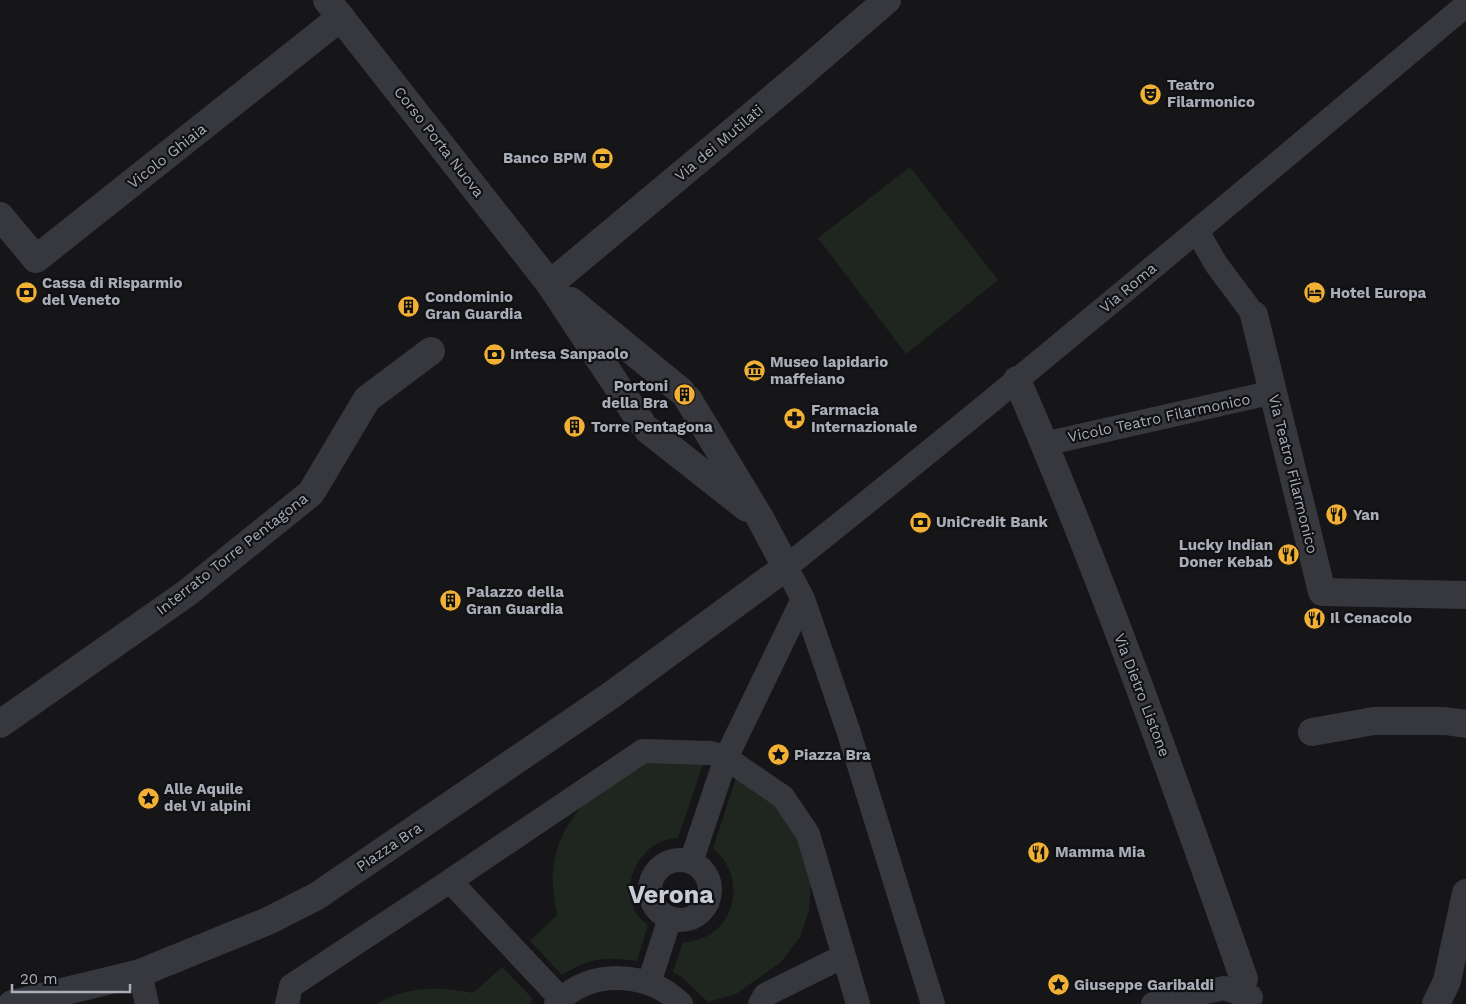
<svg xmlns="http://www.w3.org/2000/svg" width="1466" height="1004" viewBox="0 0 1466 1004" font-family="'Work Sans',sans-serif">
<rect width="100%" height="100%" fill="#161618"/>
<!-- green -->
<path fill="#1e261f" d="M 910,167 L 998,280 L 906,354 L 818,238 Z
M 704,761 L 678,838 C 636,838 611,900 648,925 L 637,961 C 604,957 592,957 562,975 L 530,941 L 557,915 C 554,896 550,878 555,858 C 564,815 609,769 654,762 C 670,759 688,761 704,761 Z
M 738,772 L 760,785 L 795,828 L 811,882 L 809,910 L 800,937 L 781,962 L 736,994 L 708,1002 L 683,978 L 673,972 L 683,942 C 733,941 751,880 713,848 Z
M 502,967 L 533,999 L 530,1004 L 377,1004 C 406,986 441,986 473,993 Z"/>
<g fill="none" stroke-linecap="round" stroke-linejoin="round">
<!-- pedestrian -->
<path stroke="#37383d" stroke-width="24" d="M 1197,231 L 1216,264 L 1254,315
M 1044,444 L 1274,392
M650 890a30 30 0 1 1 60 0a30 30 0 1 1-60 0Z
M 691,862 L 726,758 L 803,599
M 140,973 L 147,1004
M 649,983 L 670,918
M 561,999 L 450,881 L 643,751 L 711,753 L 726,758 L 783,797 L 808,834 L 858,1004
M 287,1004 L 291,986 L 450,881
M 556,1004 C 588,968 650,971 681,1004
M 760,1004 L 765,995 L 844,956
M 933,1004 L 849,733 L 803,599 L 786,567 C 1016,384 1241,194 1466,5
M 1153,1004 L 1224,988 L 1251,997"/>
<!-- minor -->
<path stroke="#37383d" stroke-width="28" d="M 0,216 L 36,259 L 341,17
M 550,284 L 798,77 L 887,0
M 1254,315 L 1322,592 L 1466,595
M 1017,380 C 1102,576 1173,777 1244,979
M 0,724 L 187,593 L 311,493 L 367,399 L 431,351
M 1312,732 L 1374,721 L 1445,721 L 1466,724
M 1436,1004 L 1447,981 L 1466,893"/>
<!-- tertiary -->
<path stroke="#37383d" stroke-width="28" d="M 327,0 L 550,284 L 641,422
M 571,301 L 681,391
M 648,430 L 747,508
M 12,1004 L 140,973 L 268,921 L 317,896 L 610,696 L 786,567 L 760,518 L 688,399"/>
</g>
<!-- icons -->
<defs>
<symbol id="theatre-disc" viewBox="-11 -11 22 22"><circle r="9.5" fill="#f2b134" stroke="#111113"/><path d="M-5-5.5Q0-4 5-5.5V0Q5 5 0 6Q-5 5-5 0ZM-3.3-2.5H-1v1.5H-3.3ZM1-2.5H3.3v1.5H1ZM-2.8 1Q0 5.5 2.8 1Z" fill="#111"/></symbol>
<symbol id="bank-disc" viewBox="-11 -11 22 22"><circle r="9.5" fill="#f2b134" stroke="#111113"/><path d="M-6-4H6V4H-6ZM0-2.3a2.3 2.3 0 1 0 0 4.6a2.3 2.3 0 1 0 0-4.6Z" fill="#111"/></symbol>
<symbol id="hotel-disc" viewBox="-11 -11 22 22"><circle r="9.5" fill="#f2b134" stroke="#111113"/><path d="M-6-4.5h1.5V1H6V5H4.5V3h-9V5H-6ZM-4 0a1.8 1.8 0 1 1 3.6 0ZM.5 0V-2.5h3Q6-2.5 6 0Z" fill="#111"/></symbol>
<symbol id="building-disc" viewBox="-11 -11 22 22"><circle r="9.5" fill="#f2b134" stroke="#111113"/><path d="M-4-6H4V6H1V3H-1V6H-4ZM-2.5-4.3h1.7v1.8h-1.7ZM.8-4.3h1.7v1.8H.8ZM-2.5-1h1.7V.8h-1.7ZM.8-1h1.7V.8H.8Z" fill="#111"/></symbol>
<symbol id="museum-disc" viewBox="-11 -11 22 22"><circle r="9.5" fill="#f2b134" stroke="#111113"/><path d="M0-6L6-3V-2H-6V-3ZM-5-1h2V3h-2ZM-1-1h2V3h-2ZM3-1h2V3H3ZM-6 4H6V6H-6Z" fill="#111"/></symbol>
<symbol id="pharmacy-disc" viewBox="-11 -11 22 22"><circle r="9.5" fill="#f2b134" stroke="#111113"/><path d="M-2-6h4v4h4v4h-4v4h-4v-4h-4v-4h4Z" fill="#111"/></symbol>
<symbol id="restaurant-disc" viewBox="-11 -11 22 22"><circle r="9.5" fill="#f2b134" stroke="#111113"/><path d="M-5-6h1v4h1v-4h1v4h1v-4h1v5L-1.5 .5V6h-2V.5L-5-1ZM5-6V6H3V1.5H1.5Q1.5-4 5-6Z" fill="#111"/></symbol>
<symbol id="sight-disc" viewBox="-11 -11 22 22"><circle r="9.5" fill="#f2b134" stroke="#111113"/><path d="M0-6L1.8-2.2L6-1.7L2.9 1.2L3.7 5.4L0 3.3L-3.7 5.4L-2.9 1.2L-6-1.7L-1.8-2.2Z" fill="#111"/></symbol>
</defs>
<g fill-rule="evenodd">
<use href="#theatre-disc" x="1138" y="82" width="25" height="25"/>
<use href="#bank-disc" x="590" y="146" width="25" height="25"/>
<use href="#bank-disc" x="14" y="280" width="25" height="25"/>
<use href="#hotel-disc" x="1302" y="280" width="25" height="25"/>
<use href="#building-disc" x="396" y="294" width="25" height="25"/>
<use href="#bank-disc" x="482" y="342" width="25" height="25"/>
<use href="#museum-disc" x="742" y="358" width="25" height="25"/>
<use href="#building-disc" x="672" y="382" width="25" height="25"/>
<use href="#pharmacy-disc" x="782" y="406" width="25" height="25"/>
<use href="#building-disc" x="562" y="414" width="25" height="25"/>
<use href="#restaurant-disc" x="1324" y="502" width="25" height="25"/>
<use href="#bank-disc" x="908" y="510" width="25" height="25"/>
<use href="#restaurant-disc" x="1276" y="542" width="25" height="25"/>
<use href="#building-disc" x="438" y="588" width="25" height="25"/>
<use href="#restaurant-disc" x="1302" y="606" width="25" height="25"/>
<use href="#sight-disc" x="766" y="742" width="25" height="25"/>
<use href="#sight-disc" x="136" y="786" width="25" height="25"/>
<use href="#restaurant-disc" x="1026" y="840" width="25" height="25"/>
<use href="#sight-disc" x="1046" y="972" width="25" height="25"/>
</g>
<g text-anchor="middle" stroke-width="4.5" stroke-linejoin="round" paint-order="stroke">
<!-- poi labels -->
<g font-size="15" font-weight="bold" fill="#a8adb8" stroke="#111113" text-anchor="start">
<text x="1167" y="90">Teatro<tspan x="1167" dy="17">Filarmonico</tspan></text>
<text x="587" y="163" text-anchor="end">Banco BPM</text>
<text x="42" y="288">Cassa di Risparmio<tspan x="42" dy="17">del Veneto</tspan></text>
<text x="1330" y="298">Hotel Europa</text>
<text x="425" y="302">Condominio<tspan x="425" dy="17">Gran Guardia</tspan></text>
<text x="510" y="359">Intesa Sanpaolo</text>
<text x="770" y="367">Museo lapidario<tspan x="770" dy="17">maffeiano</tspan></text>
<text x="668" y="391" text-anchor="end">Portoni<tspan x="668" dy="17">della Bra</tspan></text>
<text x="811" y="415">Farmacia<tspan x="811" dy="17">Internazionale</tspan></text>
<text x="591" y="432">Torre Pentagona</text>
<text x="1353" y="520">Yan</text>
<text x="936" y="527">UniCredit Bank</text>
<text x="1273" y="550" text-anchor="end">Lucky Indian<tspan x="1273" dy="17">Doner Kebab</tspan></text>
<text x="466" y="597">Palazzo della<tspan x="466" dy="17">Gran Guardia</tspan></text>
<text x="1330" y="623">Il Cenacolo</text>
<text x="794" y="760">Piazza Bra</text>
<text x="164" y="794">Alle Aquile<tspan x="164" dy="17">del VI alpini</tspan></text>
<text x="1055" y="857">Mamma Mia</text>
<text x="1074" y="990">Giuseppe Garibaldi</text>
</g>
<!-- street labels -->
<g font-size="15" fill="#a8adb8" stroke="#111113">
<text transform="translate(439 142) rotate(52)" y="5">Corso Porta Nuova</text>
<text transform="translate(719 143) rotate(-40)" y="5">Via dei Mutilati</text>
<text transform="translate(167 156) rotate(-38)" y="5">Vicolo Ghiaia</text>
<text transform="translate(1128 288) rotate(-40)" y="5">Via Roma</text>
<text transform="translate(1159 418) rotate(-12)" y="5">Vicolo Teatro Filarmonico</text>
<text transform="translate(1293 474) rotate(76)" y="5">Via Teatro Filarmonico</text>
<text transform="translate(232 554) rotate(-38)" y="5">Interrato Torre Pentagona</text>
<text transform="translate(1142 695) rotate(69)" y="5">Via Dietro Listone</text>
<text transform="translate(389 847) rotate(-34)" y="5">Piazza Bra</text>
</g>
<!-- town labels -->
<g font-size="25" font-weight="bold" fill="#c9ccd4" stroke="#111113">
<text x="671" y="903">Verona</text>
</g>
</g>
<!-- scale -->
<path d="M12 984v8h118v-8" fill="none" stroke="#a8adb8" stroke-width="2.5"/>
<text x="20" y="984" font-size="15" fill="#a8adb8" stroke="#111113" stroke-width="4" paint-order="stroke">20 m</text>
</svg>
